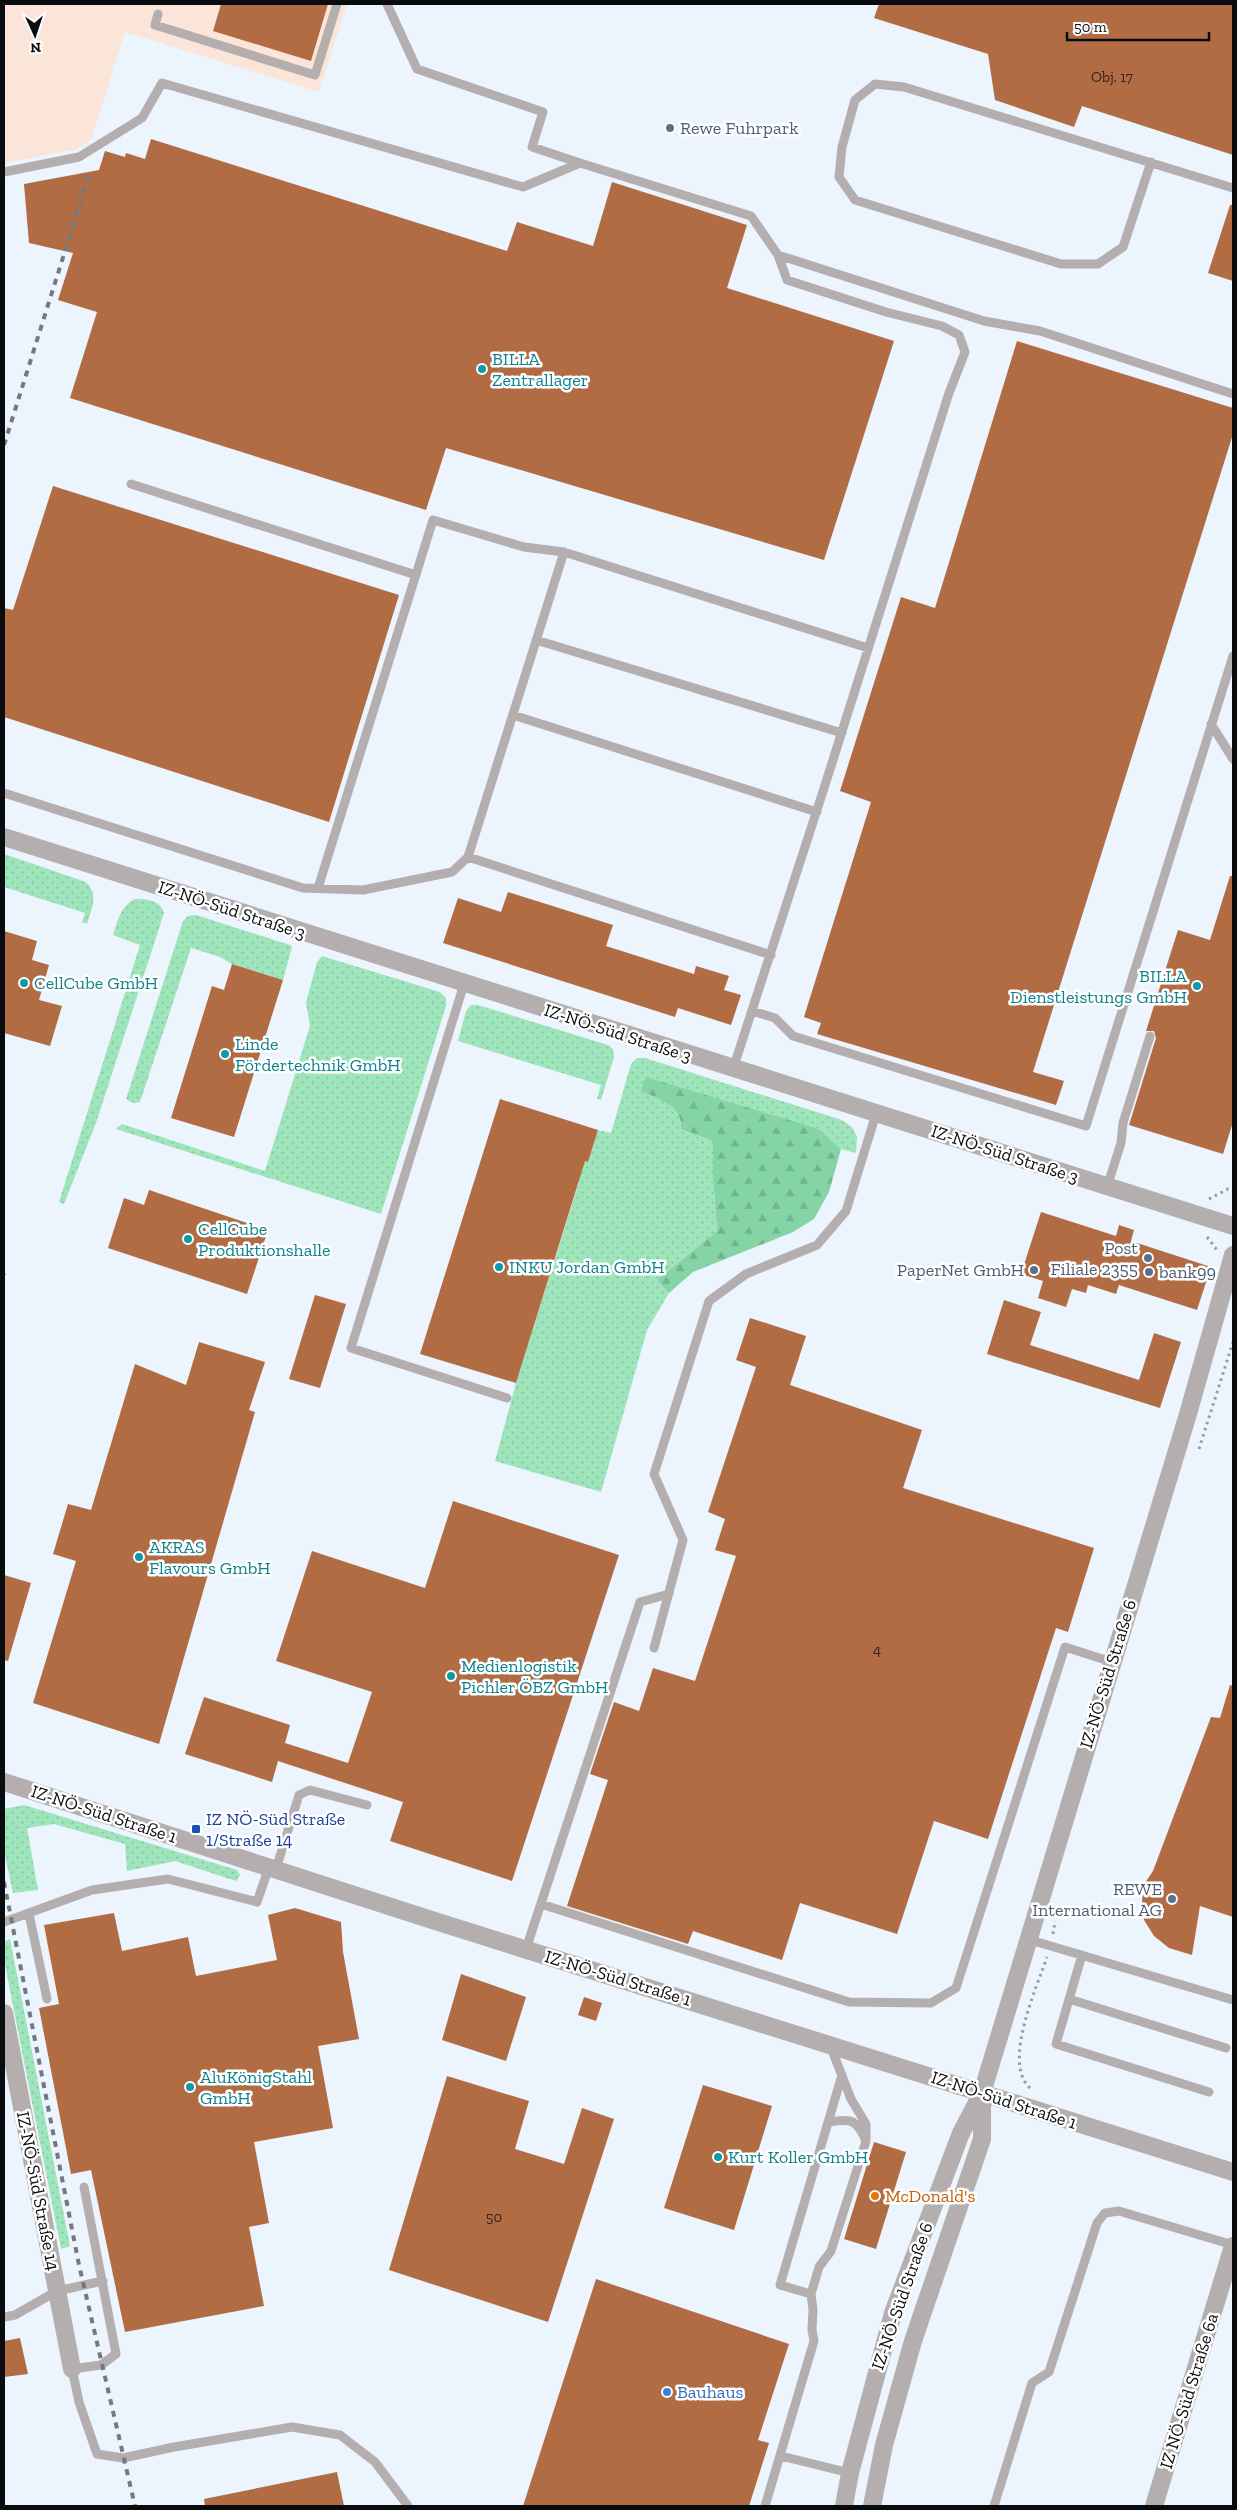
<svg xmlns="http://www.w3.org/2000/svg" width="1237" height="2510" viewBox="0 0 1237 2510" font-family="'Zilla Slab',serif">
<defs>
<pattern id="grass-dots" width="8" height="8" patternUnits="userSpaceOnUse" patternTransform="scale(1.25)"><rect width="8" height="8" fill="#9fe5bb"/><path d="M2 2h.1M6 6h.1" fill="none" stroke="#88c3a0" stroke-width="1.8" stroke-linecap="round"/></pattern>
<pattern id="forest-firs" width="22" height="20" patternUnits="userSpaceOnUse" patternTransform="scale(1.25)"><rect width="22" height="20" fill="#84d4a5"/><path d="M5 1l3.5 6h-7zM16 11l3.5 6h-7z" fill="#71b58d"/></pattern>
</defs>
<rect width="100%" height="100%" fill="#ecf4fe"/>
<!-- commercial -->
<path fill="#fbe4d8" d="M 4,4 L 347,4 L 319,92 L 125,32 L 91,140 L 77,149 L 4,163 Z"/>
<!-- grass -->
<path fill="url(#grass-dots)" d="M 4,854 L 86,882 C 99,896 92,907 87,924 L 82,922 L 85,913 L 4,887 Z
M 135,899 C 147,899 160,900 164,913 L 96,1123 L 64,1204 L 59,1202 L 140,945 L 113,935 C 118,920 120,907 135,899 Z
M 196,915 L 290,945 L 292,947 L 283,980 L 232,964 L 220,957 L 191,948 L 140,1102 L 133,1103 L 126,1099 L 183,921 L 188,916 Z
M 322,956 L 440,992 L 446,998 L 446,1006 L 381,1214 L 116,1129 L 122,1124 L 265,1171 L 310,1026 L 306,1003 L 317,962 Z
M 471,1005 L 478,1005 L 608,1045 L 613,1049 L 614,1057 L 601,1100 L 597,1099 L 601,1085 L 458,1041 L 466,1011 Z
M 637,1058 L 645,1058 L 842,1120 L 852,1127 L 857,1137 L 856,1153 L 841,1149 L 819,1129 L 641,1091 C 660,1099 683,1105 681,1129 L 713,1141 L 713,1176 L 717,1231 L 657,1280 L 669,1293 L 647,1330 L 601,1492 L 495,1461 L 516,1383 L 579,1182 L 524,1142 L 588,1162 L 598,1130 L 611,1133 L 631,1064 Z
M 24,1805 L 237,1870 L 240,1875 L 236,1881 L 175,1861 L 127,1871 L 125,1844 L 54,1824 L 27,1828 L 38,1890 L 13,1893 L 4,1851 L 4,1809 Z
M 10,1939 L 70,2246 L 61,2249 L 4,1960 L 4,1942 Z"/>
<!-- forest -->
<path fill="url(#forest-firs)" d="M 646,1077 L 819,1129 L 841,1149 L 829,1192 L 814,1219 L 793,1232 L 693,1272 L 669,1293 L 657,1280 L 717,1231 L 713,1176 L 713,1141 L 681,1129 C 683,1105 659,1099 641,1091 Z"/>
<!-- building -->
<path fill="#b16c44" d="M 221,4 L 328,4 L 311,61 L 213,31 Z
M 879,4 L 1233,4 L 1233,155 L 1082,106 L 1074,127 L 995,100 L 988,54 L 874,18 Z
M 151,139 L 507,251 L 517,222 L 593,246 L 612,182 L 747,225 L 727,288 L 894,341 L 824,560 L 446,448 L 426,510 L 70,398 L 97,312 L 58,300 L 73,253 L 29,243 L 24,184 L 99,170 L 105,151 L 125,157 L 126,153 L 145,159 Z
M 1230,205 L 1233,205 L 1233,281 L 1208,273 Z
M 1017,341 L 1233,408 L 1233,434 L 1033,1072 L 1064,1081 L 1056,1105 L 817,1034 L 821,1023 L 804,1017 L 871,802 L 840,791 L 901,597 L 935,608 Z
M 53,486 L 399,595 L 329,822 L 4,717 L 4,608 L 13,610 Z
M 1230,876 L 1233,876 L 1233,1122 L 1223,1154 L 1129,1125 L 1156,1038 L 1154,1031 L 1146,1031 L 1178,930 L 1210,940 Z
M 508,892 L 613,925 L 606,946 L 694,974 L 696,966 L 729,976 L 724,990 L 741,995 L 731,1025 L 678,1008 L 675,1017 L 443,943 L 458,898 L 501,912 Z
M 4,931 L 37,941 L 32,960 L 49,965 L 39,1000 L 62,1006 L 50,1046 L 4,1033 Z
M 232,964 L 283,980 L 234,1137 L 171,1118 L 212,986 L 224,990 Z
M 500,1099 L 598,1130 L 588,1162 L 585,1161 L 516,1383 L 420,1354 Z
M 149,1190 L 268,1230 L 247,1294 L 108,1248 L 124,1198 L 144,1205 Z
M 1041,1212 L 1116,1236 L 1119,1225 L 1134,1230 L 1131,1241 L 1211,1267 L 1197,1310 L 1119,1285 L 1116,1294 L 1088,1285 L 1086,1293 L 1072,1289 L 1066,1307 L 1038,1298 L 1043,1281 L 1021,1274 Z
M 315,1295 L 346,1304 L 320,1388 L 289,1379 Z
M 1004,1300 L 1041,1312 L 1030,1345 L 1139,1380 L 1154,1333 L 1181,1342 L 1160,1408 L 987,1354 Z
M 750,1318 L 806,1336 L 790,1385 L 922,1430 L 903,1488 L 1094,1548 L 1068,1632 L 1056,1628 L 988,1839 L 934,1821 L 897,1934 L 800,1903 L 782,1960 L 693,1931 L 688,1944 L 567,1906 L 608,1780 L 590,1774 L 614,1702 L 639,1711 L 653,1668 L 695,1681 L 736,1556 L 715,1550 L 725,1519 L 708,1512 L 756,1367 L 736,1360 Z
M 199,1342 L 265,1362 L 249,1410 L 255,1412 L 159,1744 L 33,1703 L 76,1561 L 53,1554 L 68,1504 L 91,1510 L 135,1364 L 186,1385 Z
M 453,1501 L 619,1555 L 512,1881 L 390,1841 L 403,1802 L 278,1761 L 272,1782 L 185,1754 L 204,1697 L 290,1725 L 285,1743 L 348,1763 L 372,1692 L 276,1661 L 312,1551 L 425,1588 Z
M 4,1575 L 31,1583 L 8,1661 L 4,1660 Z
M 1230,1685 L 1233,1686 L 1233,1917 L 1200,1906 L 1192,1955 L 1169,1948 L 1154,1936 L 1144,1920 L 1142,1900 L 1145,1883 L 1153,1871 L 1211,1717 L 1220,1718 Z
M 295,1908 L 341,1922 L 343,1952 L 359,2039 L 318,2046 L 333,2128 L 254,2142 L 269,2223 L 249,2227 L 264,2306 L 125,2332 L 91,2170 L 71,2174 L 39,2008 L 59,2004 L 44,1925 L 114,1913 L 122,1951 L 188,1937 L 196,1976 L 277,1960 L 268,1915 Z
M 461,1974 L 526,1997 L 506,2061 L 442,2040 Z
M 584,1997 L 602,2003 L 596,2021 L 578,2015 Z
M 447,2076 L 529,2101 L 515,2149 L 564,2164 L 582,2108 L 614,2119 L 548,2322 L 389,2270 Z
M 703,2085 L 772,2106 L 734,2230 L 664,2208 Z
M 874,2142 L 906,2152 L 876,2249 L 844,2239 Z
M 596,2279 L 789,2344 L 758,2440 L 769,2443 L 749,2506 L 523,2506 Z
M 20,2338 L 28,2374 L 4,2377 L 4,2341 Z
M 337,2472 L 344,2506 L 205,2506 L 204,2499 Z"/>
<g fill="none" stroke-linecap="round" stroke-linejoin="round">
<!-- path -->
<path stroke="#959ba3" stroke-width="3" stroke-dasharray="2.5 4" stroke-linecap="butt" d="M 1209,1199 L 1228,1189 L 1233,1191
M 1207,1237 L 1217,1250
M 1199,1449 L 1233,1342
M 1053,1934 L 1055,1921
M 1030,2088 C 1002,2063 1037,1987 1047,1957"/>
<!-- lane -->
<path stroke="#b4aeae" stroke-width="9" d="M 387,4 L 417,69 L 543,112 L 532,147 L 580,163
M 158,14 L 155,25 L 315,75 L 337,4
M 1151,162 L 1123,247 L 1098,264 L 1061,264 L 855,200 L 839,177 L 842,147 L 855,100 L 875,84 L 904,87 L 1233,188
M 4,172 L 79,157 L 142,118 L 162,83 L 523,187 L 580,163 L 751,216 L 778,255 L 787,280 L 886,312 L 942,326 L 959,335 L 965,352 L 949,393 L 826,782 L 733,1069
M 778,255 L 984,321 L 1040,331 L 1233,394
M 131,484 L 416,575
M 536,640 L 842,733
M 513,715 L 817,812
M 1211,724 L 1233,759
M 4,793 L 303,888 L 363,890 L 452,872 L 468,857
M 318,888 L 433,520 L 524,547 L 564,552
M 771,955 L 468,857 L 564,552 L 868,648
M 464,984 L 351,1348 L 507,1398
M 752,1011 L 775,1018 L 793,1036 L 1086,1126 L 1233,656
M 1107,1187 L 1121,1143 L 1123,1123 L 1150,1036
M 654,1648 L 683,1540 L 654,1474 L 709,1301 L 746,1274 L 817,1245 L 846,1211 L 876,1114
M 276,1869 L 299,1795 L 310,1790 L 367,1805
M 541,1904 L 849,2002 L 931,2003 L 956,1988 L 1065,1647 L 1112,1662
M 29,1914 L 47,1999
M 4,1922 L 92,1890 L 168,1879 L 257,1902 L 269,1867
M 1027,1939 L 1233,2000
M 526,1949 L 640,1602 L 669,1594
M 1082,1955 L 1056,2044 L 1209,2092
M 1069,1999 L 1226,2048
M 830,2045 L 851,2099 L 866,2124 L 866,2138
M 84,2187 L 116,2354 L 101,2365 L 72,2369 L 79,2402 L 97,2454 L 123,2458 L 174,2447 L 292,2427 L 340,2435 L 375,2462 L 408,2506
M 811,2294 L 780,2285 L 842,2075
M 4,2317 L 15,2315 L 57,2291 L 103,2281
M 781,2456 L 850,2473
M 765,2506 L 814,2341 L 812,2330 L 813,2310 L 811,2294 L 819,2267 L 831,2251 L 866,2141 C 857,2120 852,2118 830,2122
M 994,2506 L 1032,2383 L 1049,2372 L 1097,2223 L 1105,2213 L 1119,2211 L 1233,2245"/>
<!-- street -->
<path stroke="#b4aeae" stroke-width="18" d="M 4,837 L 1233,1226
M 4,1782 L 435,1921 L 1233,2172
M 4,2013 L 72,2369
M 844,2506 L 850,2473 L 893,2313 L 961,2133 L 982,2093 L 1188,1414 L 1233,1255
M 872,2506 L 884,2445 L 913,2341 L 982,2139 L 982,2096
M 1154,2506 L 1233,2246"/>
<!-- rail -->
<path stroke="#747980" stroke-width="4" stroke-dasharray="6 6" stroke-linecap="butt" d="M 4,445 L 88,178
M 4,1274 L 4,1275
M 4,1882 L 79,2265 L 135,2506"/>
</g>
<!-- markers -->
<g fill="#5c6f8a" stroke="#fff" stroke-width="2">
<circle cx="670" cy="128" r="5"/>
<circle cx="1148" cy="1258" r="5"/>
<circle cx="1034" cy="1270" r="5"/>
<circle cx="1149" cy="1272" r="5"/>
<circle cx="1172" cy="1899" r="5"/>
</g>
<g fill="#0f9aa8" stroke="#fff" stroke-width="2">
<circle cx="482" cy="369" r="5"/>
<circle cx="24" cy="983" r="5"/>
<circle cx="1197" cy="986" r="5"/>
<circle cx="225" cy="1054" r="5"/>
<circle cx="188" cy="1239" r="5"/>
<circle cx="499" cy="1267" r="5"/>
<circle cx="139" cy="1557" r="5"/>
<circle cx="451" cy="1676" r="5"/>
<circle cx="190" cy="2087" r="5"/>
<circle cx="718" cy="2157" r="5"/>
</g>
<rect fill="#1a4fb4" stroke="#fff" stroke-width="2" x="191" y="1824" width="10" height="10" rx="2.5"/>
<circle fill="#e8710a" stroke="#fff" stroke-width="2" cx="875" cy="2196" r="5"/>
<circle fill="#3f7fe0" stroke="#fff" stroke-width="2" cx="667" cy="2392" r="5"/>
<g text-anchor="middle" stroke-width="5" stroke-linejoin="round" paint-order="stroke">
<!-- number labels -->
<g font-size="15" fill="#33241c">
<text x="1112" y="82">Obj. 17</text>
<text x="877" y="1655">4</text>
<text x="494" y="2222">50</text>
</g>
<!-- service labels -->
<g font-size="18" fill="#4e5e75" stroke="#fff" text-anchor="end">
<text x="680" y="134" text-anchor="start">Rewe Fuhrpark</text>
<text x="1138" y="1254">Post<tspan x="1138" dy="21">Filiale 2355</tspan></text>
<text x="1024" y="1276">PaperNet GmbH</text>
<text x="1159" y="1278" text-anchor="start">bank99</text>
<text x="1162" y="1895">REWE<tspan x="1162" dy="21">International AG</tspan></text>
</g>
<!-- culture labels -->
<g font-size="18" fill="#0d838f" stroke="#fff" text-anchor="start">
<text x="492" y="365">BILLA<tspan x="492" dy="21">Zentrallager</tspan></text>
<text x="1187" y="982" text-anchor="end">BILLA<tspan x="1187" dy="21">Dienstleistungs GmbH</tspan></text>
<text x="34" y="989">CellCube GmbH</text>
<text x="235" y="1050">Linde<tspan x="235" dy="21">Fördertechnik GmbH</tspan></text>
<text x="198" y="1235">CellCube<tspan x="198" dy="21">Produktionshalle</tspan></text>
<text x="509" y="1273">INKU Jordan GmbH</text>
<text x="149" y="1553">AKRAS<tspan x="149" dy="21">Flavours GmbH</tspan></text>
<text x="461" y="1672">Medienlogistik<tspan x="461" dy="21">Pichler ÖBZ GmbH</tspan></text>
<text x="200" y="2083">AluKönigStahl<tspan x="200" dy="21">GmbH</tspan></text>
<text x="728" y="2163">Kurt Koller GmbH</text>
</g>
<!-- street labels -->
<g font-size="18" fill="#090c0f" stroke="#fff">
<text transform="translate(232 910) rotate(18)" y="6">IZ-NÖ-Süd Straße 3</text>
<text transform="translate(618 1033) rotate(18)" y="6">IZ-NÖ-Süd Straße 3</text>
<text transform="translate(1005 1154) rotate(18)" y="6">IZ-NÖ-Süd Straße 3</text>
<text transform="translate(1108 1674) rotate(-73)" y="6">IZ-NÖ-Süd Straße 6</text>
<text transform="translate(104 1814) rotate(18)" y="6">IZ-NÖ-Süd Straße 1</text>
<text transform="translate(618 1978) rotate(17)" y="6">IZ-NÖ-Süd Straße 1</text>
<text transform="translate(1004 2100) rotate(18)" y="6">IZ-NÖ-Süd Straße 1</text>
<text transform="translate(38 2191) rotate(79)" y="6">IZ-NÖ-Süd Straße 14</text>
<text transform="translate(902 2296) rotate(-71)" y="6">IZ-NÖ-Süd Straße 6</text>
<text transform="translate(1189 2391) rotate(-73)" y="6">IZ NÖ-Süd Straße 6a</text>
</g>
<!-- transit labels -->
<g font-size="18" fill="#164399" stroke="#fff" text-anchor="start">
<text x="206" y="1825">IZ NÖ-Süd Straße<tspan x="206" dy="21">1/Straße 14</tspan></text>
</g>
<!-- food labels -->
<g font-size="18" fill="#c56008" stroke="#fff" text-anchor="start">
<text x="885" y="2202">McDonald's</text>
</g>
<!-- shop labels -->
<g font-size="18" fill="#366cbe" stroke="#fff" text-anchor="start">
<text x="677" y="2398">Bauhaus</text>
</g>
</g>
<!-- border -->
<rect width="1237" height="2510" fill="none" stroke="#090c0f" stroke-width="10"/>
<!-- north arrow -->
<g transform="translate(35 35) rotate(177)" stroke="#ffffff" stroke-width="4" paint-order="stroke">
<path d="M0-4L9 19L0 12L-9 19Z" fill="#090c0f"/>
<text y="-8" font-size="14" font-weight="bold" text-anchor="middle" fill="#090c0f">N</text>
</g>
<!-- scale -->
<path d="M1067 32v8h142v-8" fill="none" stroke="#090c0f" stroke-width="2.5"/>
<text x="1074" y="32" font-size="15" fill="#090c0f" stroke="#ffffff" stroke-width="4" paint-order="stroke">50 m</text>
</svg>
